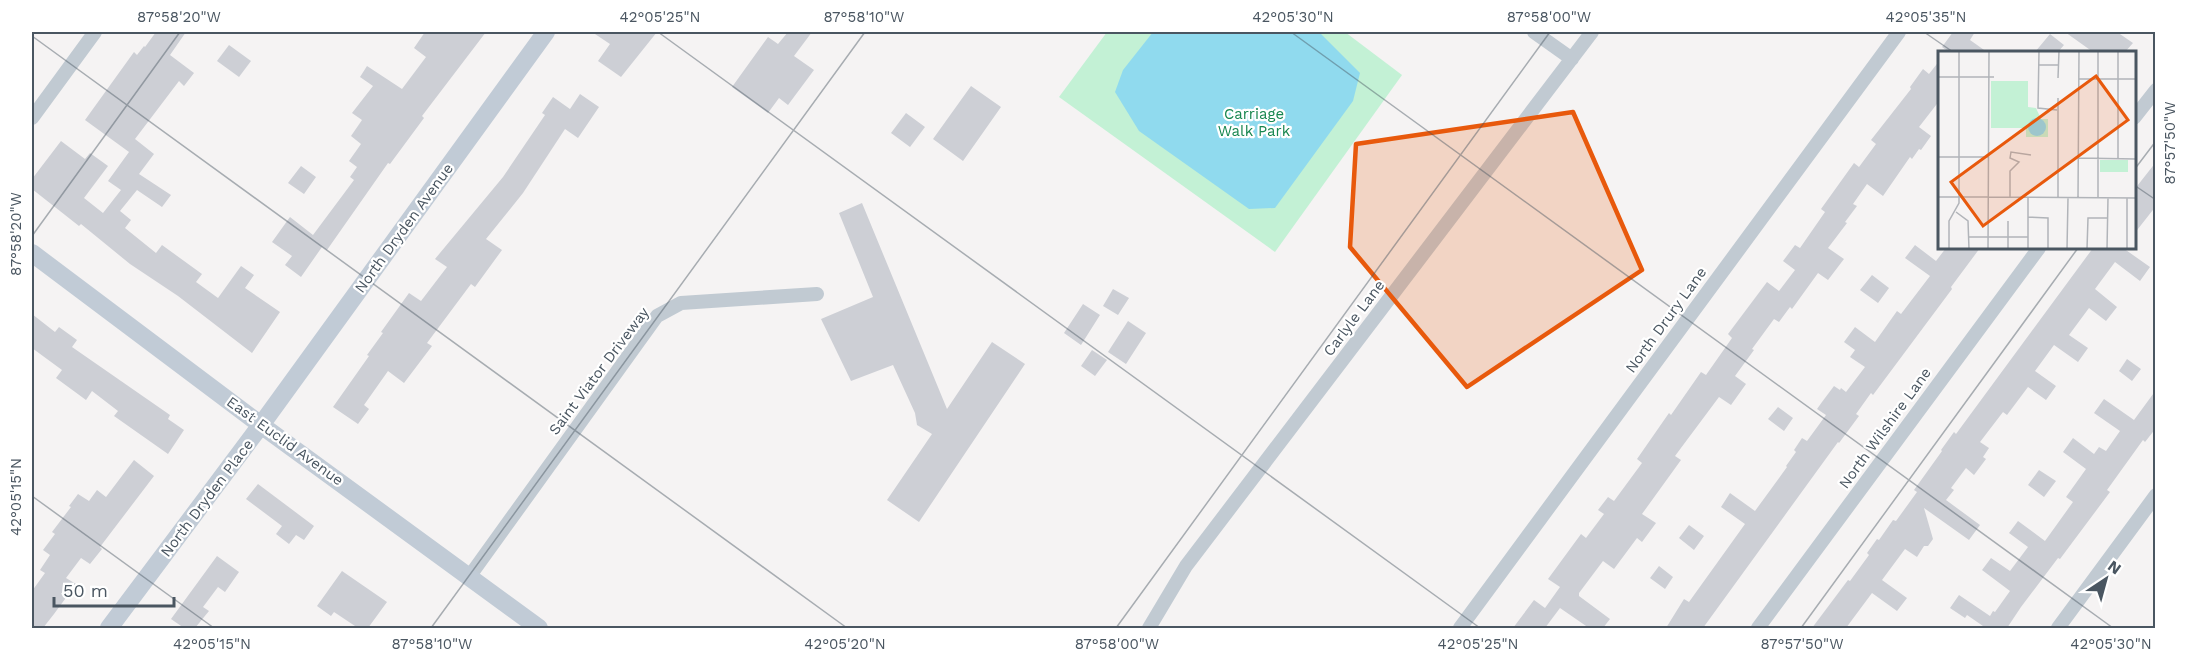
<svg xmlns="http://www.w3.org/2000/svg" width="2187" height="660" viewBox="0 0 2187 660" font-family="'Work Sans',sans-serif">
<rect width="100%" height="100%" fill="#f5f3f3"/>
<!-- green -->
<path fill="#c3f1d5" d="M 1107,32 L 1345,32 L 1402,75 L 1275,252 L 1059,97 Z"/>
<!-- water -->
<path fill="#90daee" d="M 1153,32 L 1319,32 L 1360,73 L 1353,101 L 1275,208 L 1249,209 L 1139,131 L 1115,92 L 1123,70 Z"/>
<!-- building -->
<path fill="#cdcfd5" d="M 156,32 L 186,32 L 170,55 L 194,73 L 184,86 L 179,81 L 135,139 L 154,154 L 139,174 L 171,195 L 162,207 L 137,190 L 120,211 L 131,220 L 125,228 L 156,253 L 162,245 L 202,274 L 196,282 L 218,298 L 241,266 L 254,275 L 245,288 L 280,312 L 252,353 L 178,296 L 130,264 L 81,224 L 79,226 L 32,189 L 32,179 L 61,141 L 85,159 L 90,153 L 108,166 L 84,198 L 103,213 L 121,190 L 108,181 L 129,152 L 85,120 L 134,52 L 137,55 L 144,46 L 145,47 Z
M 425,32 L 486,32 L 422,116 L 424,118 L 390,164 L 388,163 L 327,250 L 322,247 L 301,277 L 285,265 L 292,256 L 272,242 L 290,217 L 313,235 L 354,180 L 350,177 L 357,167 L 349,161 L 361,144 L 351,136 L 362,120 L 352,113 L 373,86 L 360,77 L 367,66 L 402,89 L 426,57 L 414,48 Z
M 592,32 L 657,32 L 621,77 L 598,61 L 610,44 Z
M 788,32 L 812,32 L 794,56 L 814,70 L 788,105 L 779,98 L 768,113 L 732,87 L 768,37 L 778,44 Z
M 1953,32 L 1975,32 L 1970,40 L 1987,52 L 1949,52 L 1942,47 Z
M 2065,32 L 2117,32 L 2133,43 L 2125,52 L 2093,52 Z
M 2050,34 L 2064,45 L 2058,52 L 2035,52 Z
M 229,45 L 251,61 L 239,77 L 217,61 Z
M 1940,60 L 1940,100 L 1919,127 L 1931,136 L 1921,150 L 1919,149 L 1912,159 L 1910,157 L 1883,196 L 1867,184 L 1853,204 L 1857,206 L 1845,222 L 1847,223 L 1828,248 L 1844,259 L 1828,280 L 1818,273 L 1792,309 L 1790,307 L 1779,322 L 1774,319 L 1752,349 L 1754,350 L 1735,376 L 1746,384 L 1731,405 L 1719,397 L 1675,456 L 1681,460 L 1642,514 L 1656,523 L 1642,542 L 1637,538 L 1614,569 L 1603,561 L 1579,593 L 1579,596 L 1610,619 L 1603,628 L 1589,628 L 1560,608 L 1545,628 L 1513,628 L 1534,600 L 1545,608 L 1560,587 L 1548,579 L 1581,534 L 1586,538 L 1604,514 L 1598,510 L 1608,497 L 1614,501 L 1642,463 L 1637,459 L 1669,413 L 1671,415 L 1701,372 L 1706,375 L 1732,338 L 1728,334 L 1767,282 L 1779,291 L 1795,270 L 1783,261 L 1795,245 L 1800,248 L 1825,212 L 1821,209 L 1854,163 L 1859,167 L 1876,144 L 1871,140 L 1911,89 L 1910,87 L 1923,69 L 1929,74 Z
M 971,86 L 1001,107 L 963,161 L 933,139 Z
M 580,94 L 599,107 L 578,138 L 565,129 L 523,193 L 486,239 L 502,250 L 475,287 L 471,284 L 427,343 L 432,346 L 404,383 L 388,371 L 364,405 L 369,409 L 358,424 L 333,407 L 369,356 L 367,355 L 383,333 L 381,332 L 409,293 L 421,301 L 447,267 L 435,259 L 503,177 L 545,115 L 542,113 L 553,97 L 570,109 Z
M 906,113 L 925,127 L 910,147 L 891,133 Z
M 2156,162 L 2156,206 L 2134,234 L 2134,190 Z
M 301,166 L 316,177 L 304,194 L 288,183 Z
M 862,203 L 947,409 L 992,342 L 1025,364 L 919,522 L 887,500 L 932,434 L 917,425 L 915,413 L 893,365 L 851,381 L 821,319 L 873,297 L 839,213 Z
M 1915,245 L 1936,261 L 1946,248 L 1980,248 L 1951,287 L 1952,289 L 1873,395 L 1871,393 L 1856,414 L 1859,416 L 1839,443 L 1838,442 L 1703,628 L 1666,628 L 1684,599 L 1689,602 L 1745,524 L 1721,507 L 1730,493 L 1755,511 L 1787,467 L 1786,466 L 1796,452 L 1794,450 L 1802,438 L 1807,441 L 1826,415 L 1817,409 L 1822,402 L 1834,386 L 1840,390 L 1841,388 L 1846,392 L 1865,367 L 1850,357 L 1855,350 L 1844,342 L 1855,327 L 1875,342 L 1897,311 L 1901,314 L 1930,276 L 1905,258 Z
M 2093,248 L 2123,248 L 2150,267 L 2140,281 L 2115,262 L 2095,289 L 2117,307 L 2106,321 L 2089,308 L 2069,335 L 2088,348 L 2078,362 L 2054,345 L 2035,371 L 2056,386 L 2046,400 L 2028,387 L 2007,415 L 2003,412 L 1980,442 L 1989,448 L 1983,457 L 1986,459 L 1974,475 L 1966,468 L 1951,488 L 1954,490 L 1946,500 L 1980,525 L 1969,540 L 1924,508 L 1933,539 L 1928,546 L 1924,546 L 1917,557 L 1905,549 L 1882,580 L 1907,598 L 1897,611 L 1872,593 L 1846,628 L 1812,628 L 1848,580 L 1850,581 L 1869,555 L 1867,553 L 1877,539 L 1879,540 L 1893,520 L 1896,521 L 1917,492 L 1914,490 L 1942,451 L 1941,450 L 1954,432 L 1956,434 Z
M 1872,275 L 1889,288 L 1878,303 L 1860,290 Z
M 1113,289 L 1129,298 L 1118,315 L 1103,306 Z
M 1083,304 L 1100,315 L 1081,345 L 1064,333 Z
M 32,314 L 55,332 L 59,327 L 77,340 L 72,347 L 170,415 L 168,419 L 184,430 L 168,454 L 114,416 L 118,411 L 92,391 L 86,400 L 56,378 L 62,370 L 32,348 Z
M 1128,321 L 1146,333 L 1126,364 L 1108,352 Z
M 1092,350 L 1107,360 L 1095,376 L 1081,366 Z
M 2127,359 L 2141,369 L 2132,381 L 2119,371 Z
M 2156,390 L 2156,428 L 2145,442 L 2143,440 L 2107,490 L 2110,492 L 2060,559 L 2058,558 L 2021,607 L 2007,628 L 1981,628 L 1983,626 L 1967,615 L 1965,618 L 1950,608 L 1959,595 L 1990,616 L 1993,611 L 1995,612 L 2010,591 L 1982,570 L 1991,558 L 2010,571 L 2028,547 L 2009,533 L 2018,521 L 2045,541 L 2073,502 L 2066,497 L 2086,469 L 2063,452 L 2073,438 L 2094,454 L 2099,447 L 2106,451 L 2120,431 L 2094,413 L 2104,399 L 2134,420 Z
M 1778,407 L 1793,418 L 1784,431 L 1768,419 Z
M 134,460 L 154,476 L 100,547 L 102,549 L 90,564 L 81,558 L 66,578 L 76,584 L 54,614 L 43,628 L 32,628 L 32,591 L 45,573 L 40,570 L 50,555 L 43,550 L 55,534 L 52,532 L 71,507 L 69,506 L 78,494 L 89,501 L 97,490 L 106,497 Z
M 2039,470 L 2056,481 L 2044,497 L 2028,485 Z
M 258,484 L 314,526 L 304,540 L 296,535 L 289,544 L 276,534 L 282,526 L 246,499 Z
M 1689,525 L 1704,536 L 1694,550 L 1679,538 Z
M 217,556 L 239,572 L 225,592 L 218,587 L 203,607 L 209,611 L 195,628 L 184,628 L 171,619 Z
M 1659,566 L 1673,577 L 1665,589 L 1650,578 Z
M 342,571 L 387,602 L 368,628 L 358,628 L 334,612 L 331,616 L 317,606 Z"/>
<g fill="none" stroke-linecap="round" stroke-linejoin="round">
<!-- street -->
<path stroke="#c1cad2" stroke-width="14" d="M 1534,32 L 1572,59
M 32,118 L 95,32
M 2134,118 L 2156,90
M 469,577 L 657,316 L 681,303 L 817,294
M 1149,628 L 1186,566 L 1592,32
M 1460,628 L 1899,32
M 1758,628 L 2039,248
M 2058,628 L 2156,495"/>
<!-- secondary -->
<path stroke="#c1cbd6" stroke-width="18" d="M 32,253 L 261,425 L 539,628
M 109,628 L 261,425 L 546,32"/>
</g>
<!-- marked area -->
<path fill="#e8590c" fill-opacity="0.2" stroke="#e8590c" stroke-width="4.5" stroke-linejoin="round" d="M 1573,112 L 1642,270 L 1467,387 L 1350,247 L 1356,144 Z"/>
<!-- ticks -->
<path fill="none" stroke="#4a5661" stroke-width="1.5" stroke-opacity="0.45" d="M 658,32 L 1480,628M 1291,32 L 2113,628M 1924,32 L 1953,52M 32,36 L 847,628M 2134,170 L 2156,141M 2134,185 L 2156,200M 32,236 L 180,32M 32,496 L 214,628M 431,628 L 865,32M 1116,628 L 1550,32M 1801,628 L 2078,248"/>
<g text-anchor="middle" stroke-width="4.5" stroke-linejoin="round" paint-order="stroke">
<!-- park labels -->
<g font-size="15" fill="#17864f" stroke="#fff">
<text x="1254" y="119">Carriage<tspan x="1254" dy="17">Walk Park</tspan></text>
</g>
<!-- street labels -->
<g font-size="15" fill="#4a5661" stroke="#fff">
<text transform="translate(404 228) rotate(-54)" y="5">North Dryden Avenue</text>
<text transform="translate(1354 318) rotate(-53)" y="5">Carlyle Lane</text>
<text transform="translate(1666 320) rotate(-54)" y="5">North Drury Lane</text>
<text transform="translate(599 371) rotate(-53)" y="5">Saint Viator Driveway</text>
<text transform="translate(1885 428) rotate(-54)" y="5">North Wilshire Lane</text>
<text transform="translate(285 441) rotate(36)" y="5">East Euclid Avenue</text>
<text transform="translate(207 498) rotate(-53)" y="5">North Dryden Place</text>
</g>
</g>
<!-- overview -->
<g transform="translate(1938 51)">
<rect width="198" height="198" fill="#f5f3f3"/>
<path d="M 53,30 L 90,30 L 90,56 L 98,57 L 103,68 L 110,68 L 110,86 L 88,86 L 88,77 L 53,77 ZM 162,109 L 190,109 L 190,121 L 162,121 Z" fill="#c3f1d5"/>
<path d="M90 76a9 9 0 1 1 18 0a9 9 0 1 1-18 0Z" fill="#90daee"/>
<path fill="none" stroke="#b1b4b9" stroke-width="1.5" d="M 101,0 L 100,57 L 119,59M 100,14 L 121,14M 0,26 L 56,26M 120,27 L 121,0M 141,28 L 198,28M 120,47 L 120,147M 0,106 L 51,106M 140,107 L 198,108M 180,107 L 180,0M 0,146 L 51,146M 51,146 L 198,147M 72,146 L 72,120 L 81,111 L 72,107 L 73,101 L 93,104M 140,147 L 141,0M 160,147 L 160,0M 189,147 L 189,198M 18,161 L 30,170 L 31,198M 90,166 L 110,167 L 110,198M 70,170 L 70,198M 30,186 L 90,186M 11,198 L 11,170 L 21,152 L 21,0M 50,198 L 51,0M 90,198 L 90,147M 129,198 L 130,147M 149,198 L 150,167 L 169,167M 169,198 L 170,147"/>
<path fill="#e8590c" fill-opacity="0.15" stroke="#e8590c" stroke-width="3" d="M 158,25 L 190,69 L 45,175 L 13,131 Z"/>
<rect width="198" height="198" fill="none" stroke="#4a5661" stroke-width="3"/>
</g>
<!-- border -->
<rect width="2187" height="660" fill="none" stroke="#ffffff" stroke-width="66"/>
<!-- north arrow -->
<g transform="translate(2106 579) rotate(36)" stroke="#ffffff" stroke-width="4.5" paint-order="stroke">
<path d="M0-4.5L10 22L0 15L-10 22Z" fill="#4a5661"/>
<text y="-9" font-size="16" font-weight="bold" text-anchor="middle" fill="#4a5661">N</text>
</g>
<!-- scale -->
<path d="M54 597v9h120v-9" fill="none" stroke="#4a5661" stroke-width="3"/>
<text x="63" y="597" font-size="18" fill="#4a5661" stroke="#ffffff" stroke-width="4.5" paint-order="stroke">50 m</text>
<rect x="33" y="33" width="2121" height="594" fill="none" stroke="#4a5661" stroke-width="2"/>
<g font-size="15" text-anchor="middle" fill="#4a5661">
<text x="179" y="22">87°58'20"W</text>
<text x="660" y="22">42°05'25"N</text>
<text x="864" y="22">87°58'10"W</text>
<text x="1293" y="22">42°05'30"N</text>
<text x="1549" y="22">87°58'00"W</text>
<text x="1926" y="22">42°05'35"N</text>
<text transform="translate(2170 143) rotate(-90)" y="5">87°57'50"W</text>
<text transform="translate(16 234) rotate(-90)" y="5">87°58'20"W</text>
<text transform="translate(16 497) rotate(-90)" y="5">42°05'15"N</text>
<text x="212" y="649">42°05'15"N</text>
<text x="432" y="649">87°58'10"W</text>
<text x="845" y="649">42°05'20"N</text>
<text x="1117" y="649">87°58'00"W</text>
<text x="1478" y="649">42°05'25"N</text>
<text x="1802" y="649">87°57'50"W</text>
<text x="2111" y="649">42°05'30"N</text>
</g>
</svg>
